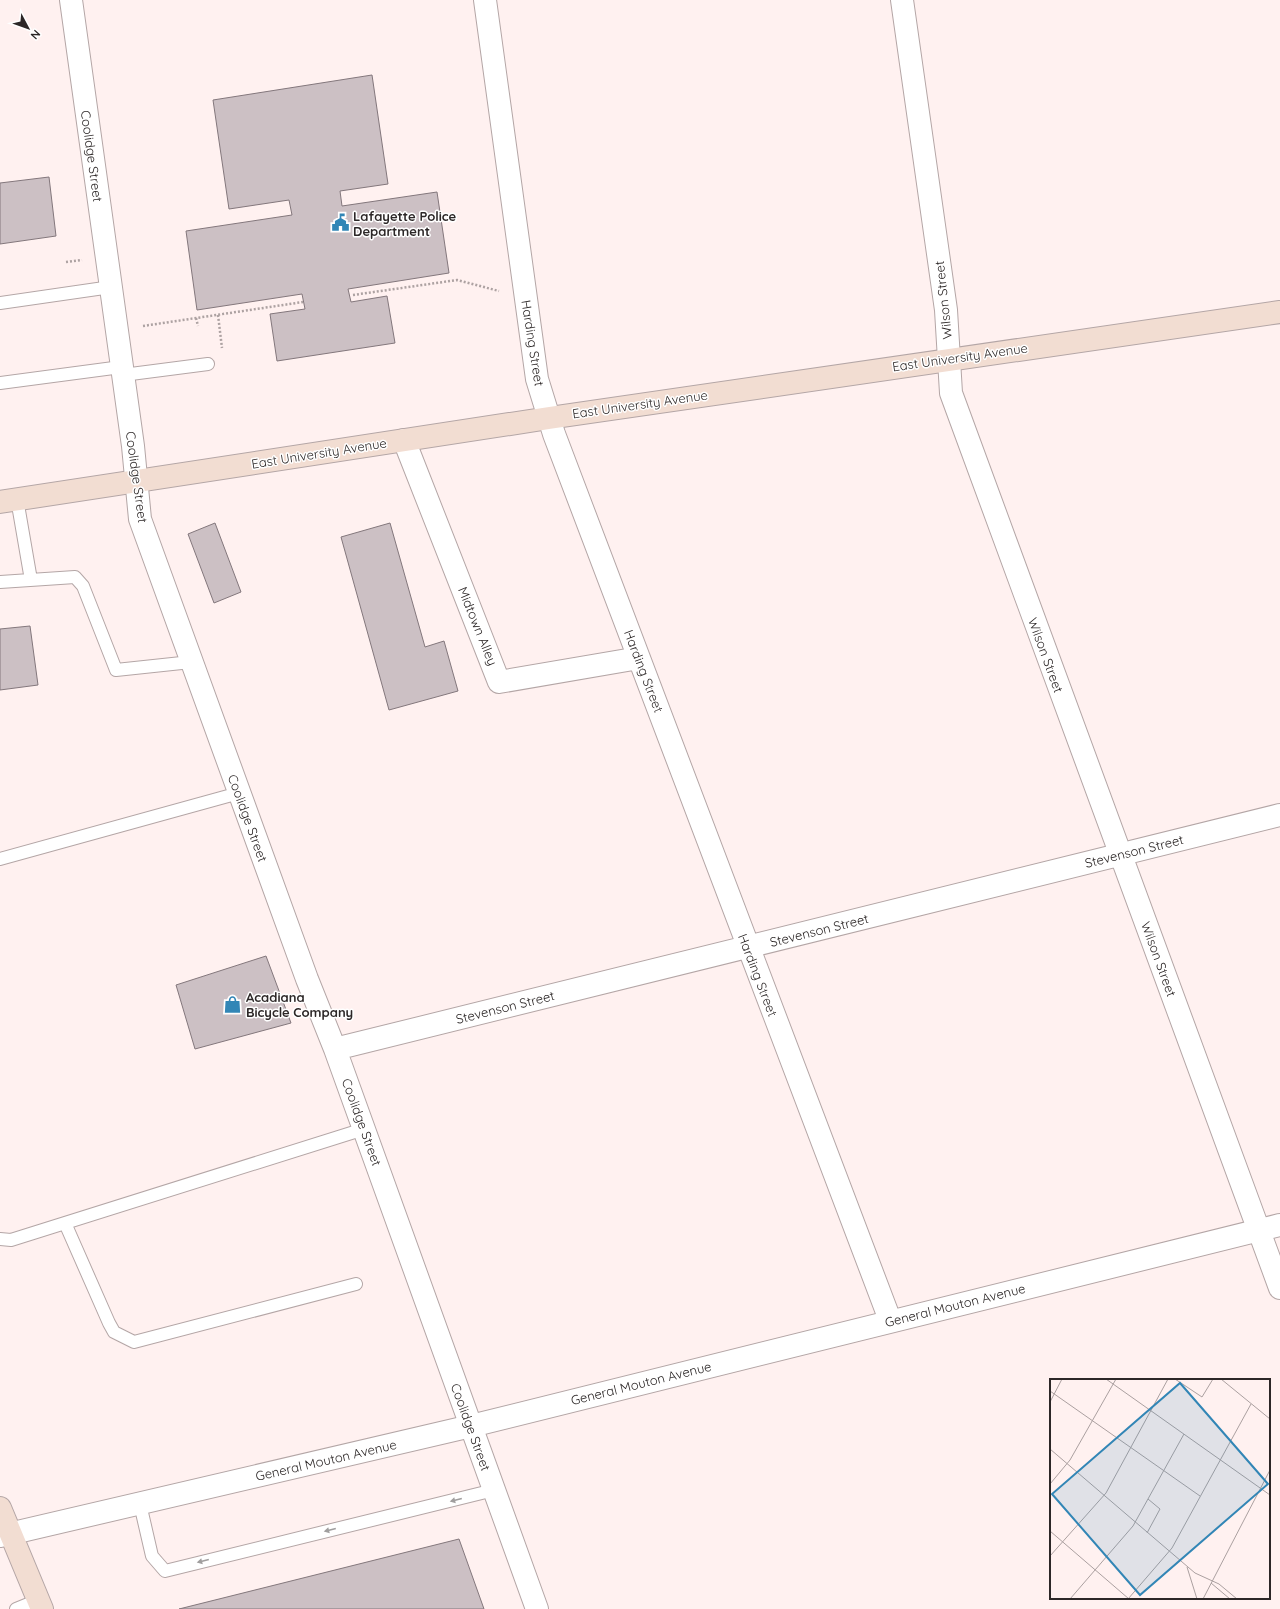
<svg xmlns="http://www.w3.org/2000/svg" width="1280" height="1609" viewBox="0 0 1280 1609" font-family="Quicksand,sans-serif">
<rect width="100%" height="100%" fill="#fff1f0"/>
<!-- building -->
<path fill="#ccc0c4" stroke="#83777c" d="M 372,75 L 388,184 L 340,191 L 342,206 L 437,192 L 449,273 L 348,289 L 351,302 L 387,296 L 395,343 L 277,361 L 270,314 L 305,309 L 302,294 L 197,310 L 186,231 L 292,215 L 289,200 L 229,209 L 213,100 Z
M 49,177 L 56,236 L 0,244 L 0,183 Z
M 215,523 L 241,592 L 214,603 L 188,534 Z
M 390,523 L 425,647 L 444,641 L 458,691 L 389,710 L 341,537 Z
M 30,626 L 38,685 L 0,690 L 0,629 Z
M 266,956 L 291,1023 L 195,1049 L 176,985 Z
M 459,1539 L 484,1609 L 179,1609 Z"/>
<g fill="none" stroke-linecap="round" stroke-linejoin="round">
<defs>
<path id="service" d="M 0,303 L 111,287
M 123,375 L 208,364
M 0,383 L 121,367
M 17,499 L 31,580
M 0,582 L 75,577 L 83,586 L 116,670 L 191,662
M 0,859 L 239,793
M 65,1223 L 109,1323 L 114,1332 L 134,1342 L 356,1284
M 0,1239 L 11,1240 L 364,1129
M 140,1504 L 152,1556 L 165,1571 L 494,1490
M 16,1609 L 38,1600"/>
<path id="minor" d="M 71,0 L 133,446 L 140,519 L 307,979 L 335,1049 L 537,1609
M 485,0 L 537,379 L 554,434 L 890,1320
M 902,0 L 946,310 L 951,393 L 1280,1288
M 404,440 L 499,682 L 639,658
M 335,1049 L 1280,815"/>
<path id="tertiary" d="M 0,1536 L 471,1426 L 1280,1225"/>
<path id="secondary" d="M 0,502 L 549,418 L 1280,312
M 0,1508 L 42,1609"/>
</defs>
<!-- service casing -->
<use href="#service" stroke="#b4a6a6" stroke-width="14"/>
<!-- minor casing -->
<use href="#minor" stroke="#b4a6a6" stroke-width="24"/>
<!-- tertiary casing -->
<use href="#tertiary" stroke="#b4a6a6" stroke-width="24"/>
<!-- secondary casing -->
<use href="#secondary" stroke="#b4a6a6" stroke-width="24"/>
<!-- path -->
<path stroke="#ada2a2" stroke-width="2.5" stroke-dasharray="2 2" stroke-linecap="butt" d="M 66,262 L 82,260
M 353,295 L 457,280 L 499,291
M 218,315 L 222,348
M 196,318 L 198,326
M 143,326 L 303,302"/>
<!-- service -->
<use href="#service" stroke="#fff" stroke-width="12"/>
<!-- minor -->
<use href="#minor" stroke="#fff" stroke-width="22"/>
<!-- tertiary -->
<use href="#tertiary" stroke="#fff" stroke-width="22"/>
<!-- secondary -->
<use href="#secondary" stroke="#f2ddd2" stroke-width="22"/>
</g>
<!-- one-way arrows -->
<defs><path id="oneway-solid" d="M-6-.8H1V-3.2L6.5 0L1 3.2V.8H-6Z"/></defs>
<g fill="#a09e9e">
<use href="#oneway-solid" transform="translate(456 1500) rotate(166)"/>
<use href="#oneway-solid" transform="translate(330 1530) rotate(166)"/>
<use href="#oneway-solid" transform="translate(203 1561) rotate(166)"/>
</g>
<!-- icons -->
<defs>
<symbol id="civic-bare" viewBox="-9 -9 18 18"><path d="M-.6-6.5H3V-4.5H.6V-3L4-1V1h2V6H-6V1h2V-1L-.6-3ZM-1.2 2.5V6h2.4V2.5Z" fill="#3286b6" stroke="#fff" stroke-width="2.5" paint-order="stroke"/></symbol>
<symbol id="shop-bare" viewBox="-9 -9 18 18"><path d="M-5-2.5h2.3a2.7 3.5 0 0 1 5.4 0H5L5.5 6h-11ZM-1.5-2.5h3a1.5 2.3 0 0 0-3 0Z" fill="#3286b6" stroke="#fff" stroke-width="2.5" paint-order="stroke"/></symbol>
</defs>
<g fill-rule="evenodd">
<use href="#civic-bare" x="328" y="210" width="25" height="25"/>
<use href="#shop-bare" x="220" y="992" width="25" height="25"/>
</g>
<g text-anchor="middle" stroke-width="3" stroke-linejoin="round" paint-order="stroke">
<!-- street labels -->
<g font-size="13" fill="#2c2727" stroke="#fff">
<text transform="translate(92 156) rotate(82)" y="5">Coolidge Street</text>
<text transform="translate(943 300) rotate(-96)" y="5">Wilson Street</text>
<text transform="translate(533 343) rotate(81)" y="5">Harding Street</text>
<text transform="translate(960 357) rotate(-8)" y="5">East University Avenue</text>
<text transform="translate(640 404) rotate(-8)" y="5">East University Avenue</text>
<text transform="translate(319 453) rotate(-9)" y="5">East University Avenue</text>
<text transform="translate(137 477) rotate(82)" y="5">Coolidge Street</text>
<text transform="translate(478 626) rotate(68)" y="5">Midtown Alley</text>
<text transform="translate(1046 655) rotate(70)" y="5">Wilson Street</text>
<text transform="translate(644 671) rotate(69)" y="5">Harding Street</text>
<text transform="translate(248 818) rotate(70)" y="5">Coolidge Street</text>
<text transform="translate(1134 851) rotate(-14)" y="5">Stevenson Street</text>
<text transform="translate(819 930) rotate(-14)" y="5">Stevenson Street</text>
<text transform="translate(1159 959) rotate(70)" y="5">Wilson Street</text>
<text transform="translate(758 975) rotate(69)" y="5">Harding Street</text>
<text transform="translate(505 1007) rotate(-14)" y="5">Stevenson Street</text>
<text transform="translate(362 1122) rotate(70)" y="5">Coolidge Street</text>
<text transform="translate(955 1305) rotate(-14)" y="5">General Mouton Avenue</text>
<text transform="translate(641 1383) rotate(-14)" y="5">General Mouton Avenue</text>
<text transform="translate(471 1427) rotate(70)" y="5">Coolidge Street</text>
<text transform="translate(326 1460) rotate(-13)" y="5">General Mouton Avenue</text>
</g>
<!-- poi labels -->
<g font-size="13" font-weight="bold" fill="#2c2727" stroke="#fff" text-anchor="start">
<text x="353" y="221">Lafayette Police<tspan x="353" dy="15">Department</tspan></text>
<text x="246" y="1002">Acadiana<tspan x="246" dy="15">Bicycle Company</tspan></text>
</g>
</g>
<!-- overview -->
<g transform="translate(1050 1379)">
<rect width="220" height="220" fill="#fff1f0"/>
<path fill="none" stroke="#aba0a0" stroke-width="1" d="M 56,0 L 220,116M 125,0 L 152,18 L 163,0M 171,0 L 220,40M 0,12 L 150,117M 0,23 L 12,0M 0,70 L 145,194 L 169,205 L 187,220M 0,105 L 20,81 L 66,0M 0,152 L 79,220M 97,154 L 110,130 L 98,120M 0,177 L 56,114 L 118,0M 137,188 L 147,220M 161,204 L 180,220M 20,220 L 83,147 L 134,55M 78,220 L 122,169 L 201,25M 153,220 L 220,91"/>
<path fill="#3286b6" fill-opacity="0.15" stroke="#3286b6" stroke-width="2" d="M 130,4 L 218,105 L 90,216 L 2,115 Z"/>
<rect width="220" height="220" fill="none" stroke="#2c2727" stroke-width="2"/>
</g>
<!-- north arrow -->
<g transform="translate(28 28) rotate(131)" stroke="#ffffff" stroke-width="3" paint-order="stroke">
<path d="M0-3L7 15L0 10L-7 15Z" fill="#2c2727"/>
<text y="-6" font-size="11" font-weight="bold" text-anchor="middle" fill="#2c2727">N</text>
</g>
</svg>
